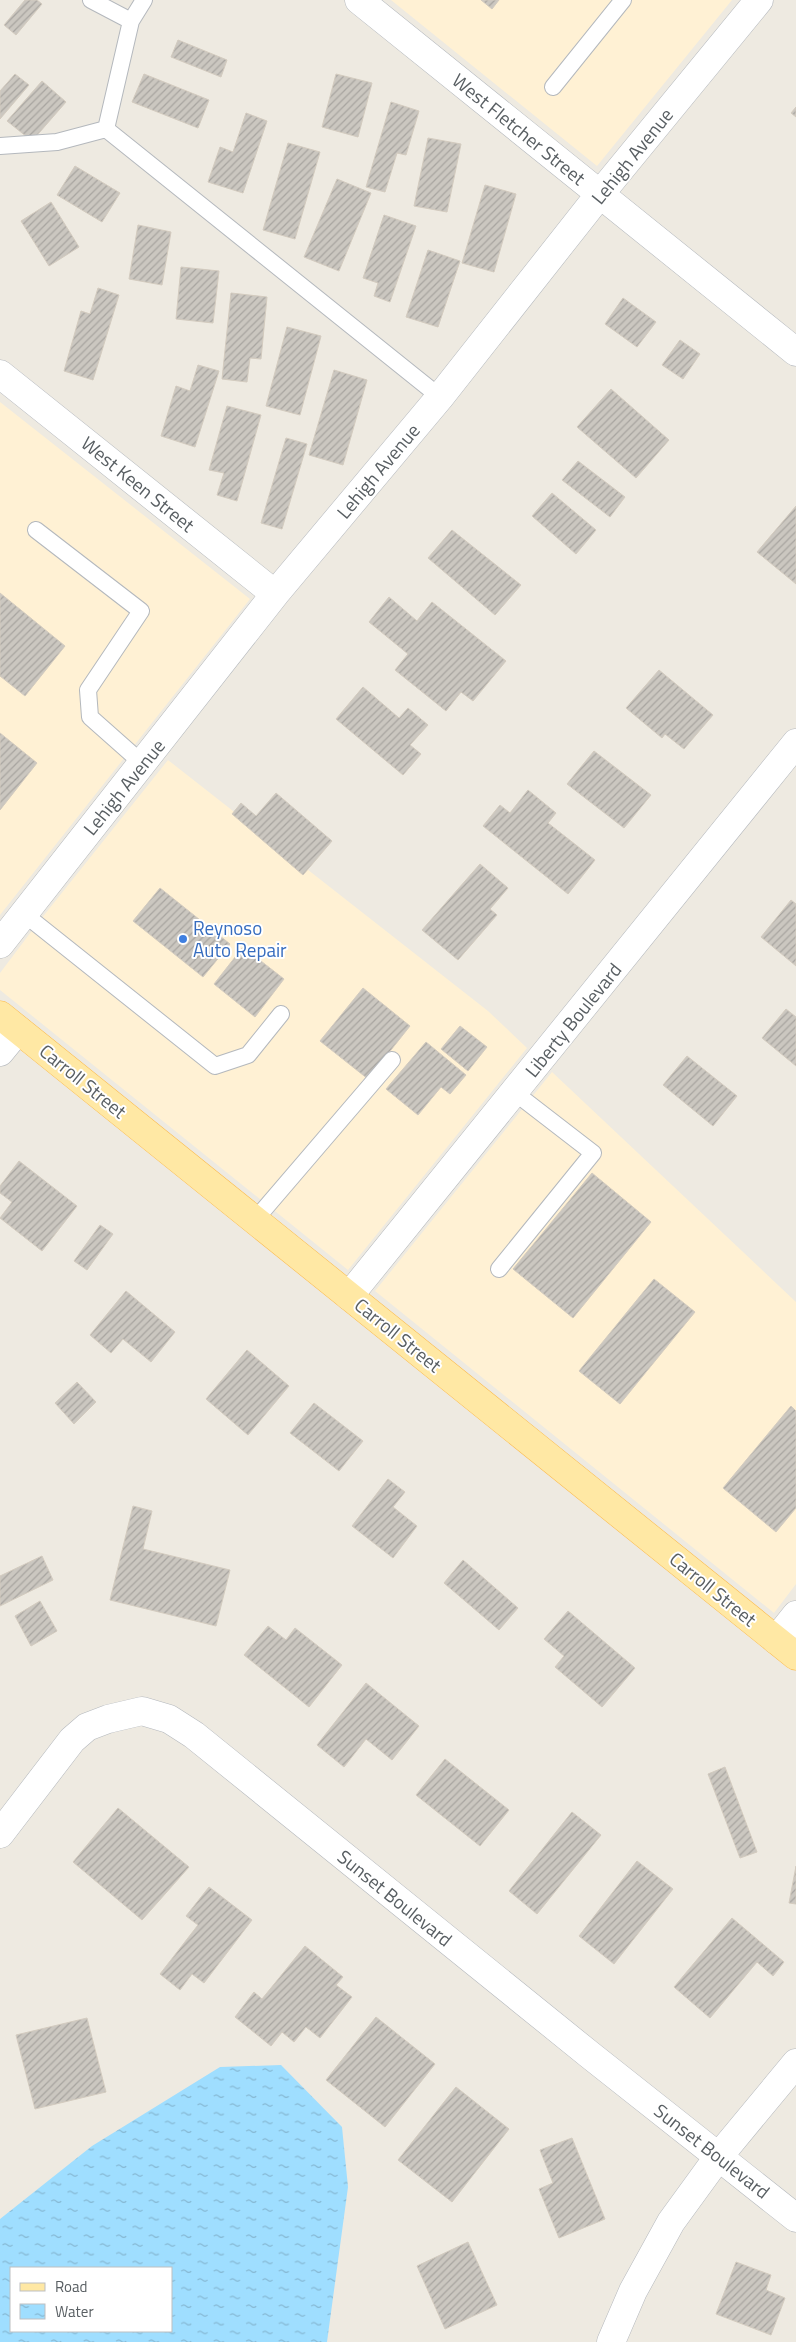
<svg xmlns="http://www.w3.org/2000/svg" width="796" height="2342" viewBox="0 0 796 2342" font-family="'Titillium Web',sans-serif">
<defs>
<pattern id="water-ripples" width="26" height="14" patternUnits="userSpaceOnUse" patternTransform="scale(1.25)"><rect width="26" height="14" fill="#9fdeff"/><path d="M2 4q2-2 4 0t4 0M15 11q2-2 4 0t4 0" fill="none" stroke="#85b7d2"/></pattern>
<pattern id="building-hatch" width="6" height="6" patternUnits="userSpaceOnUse" patternTransform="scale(1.25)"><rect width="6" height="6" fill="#cbc7c0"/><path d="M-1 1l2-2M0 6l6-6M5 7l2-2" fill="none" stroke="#a8a5a0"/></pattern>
</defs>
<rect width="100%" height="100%" fill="#eeeae1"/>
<!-- commercial -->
<path fill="#fff1d4" d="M 391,0 L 732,0 L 597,166 Z
M 0,402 L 250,599 L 0,915 Z
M 168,760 L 488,1011 L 527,1048 L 348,1270 L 0,990 L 0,973 L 37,924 Z
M 552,1072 L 796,1302 L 796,1584 L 774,1613 L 375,1291 Z"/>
<!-- water -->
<path fill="url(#water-ripples)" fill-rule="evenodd" d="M 281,2065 L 342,2127 L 348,2187 L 327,2342 L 0,2342 L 0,2219 L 92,2146 L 220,2067 ZM 11,2268 L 171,2268 L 171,2331 L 11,2331 Z"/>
<!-- building -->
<path fill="url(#building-hatch)" stroke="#d3cbbf" d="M 25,0 L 37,0 L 42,4 L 16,35 L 4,25 Z
M 481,0 L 499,0 L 492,9 Z
M 178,40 L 227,60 L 221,77 L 171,57 Z
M 15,74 L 29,85 L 0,119 L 0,91 Z
M 144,74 L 209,100 L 198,128 L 132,102 Z
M 336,74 L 372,83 L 358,137 L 322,127 Z
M 42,81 L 66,102 L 32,141 L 7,121 Z
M 391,102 L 419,111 L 406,155 L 397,153 L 385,192 L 366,187 Z
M 796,107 L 796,117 L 791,113 Z
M 246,113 L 267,121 L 243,193 L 208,182 L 220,147 L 233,152 Z
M 428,138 L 461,144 L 447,212 L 414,206 Z
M 288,143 L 320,152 L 295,239 L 263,230 Z
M 75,166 L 120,193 L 102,222 L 57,195 Z
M 337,179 L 371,193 L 339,271 L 304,257 Z
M 485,185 L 516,194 L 494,272 L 462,263 Z
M 51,202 L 79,247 L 49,266 L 21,221 Z
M 384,215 L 416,226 L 390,302 L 374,296 L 378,283 L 363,278 Z
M 138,225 L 171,232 L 162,285 L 129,279 Z
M 428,250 L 460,261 L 438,327 L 406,317 Z
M 181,267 L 219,271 L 213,323 L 176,319 Z
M 98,288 L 119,295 L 93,380 L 64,371 L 81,311 L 90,314 Z
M 231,293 L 267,297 L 261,359 L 250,358 L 247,382 L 222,379 Z
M 623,298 L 656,322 L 637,347 L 605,324 Z
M 287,327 L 321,336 L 300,415 L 266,406 Z
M 680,340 L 700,354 L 683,379 L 662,365 Z
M 198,365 L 219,371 L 195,447 L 161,436 L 176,386 L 190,391 Z
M 334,370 L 367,380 L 343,465 L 309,455 Z
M 611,389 L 669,440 L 636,478 L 577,427 Z
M 227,406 L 261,415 L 237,501 L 217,495 L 224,473 L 209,470 Z
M 286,438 L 307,444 L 282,529 L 261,523 Z
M 578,461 L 625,497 L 610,517 L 562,480 Z
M 552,493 L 596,530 L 576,554 L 532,516 Z
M 796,506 L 796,584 L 757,552 Z
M 452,530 L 521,585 L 495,615 L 428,558 Z
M 0,593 L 65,646 L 25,696 L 0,676 Z
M 389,597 L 417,621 L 432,602 L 506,661 L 473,701 L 461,692 L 446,711 L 395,670 L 408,654 L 369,622 Z
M 659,670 L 713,715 L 684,749 L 665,734 L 662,738 L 626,708 Z
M 363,687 L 399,718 L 408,708 L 428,725 L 410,745 L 421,754 L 403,775 L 336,719 Z
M 0,733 L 37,763 L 0,810 Z
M 594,751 L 651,795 L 624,828 L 567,784 Z
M 528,790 L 556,813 L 548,823 L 595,860 L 568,894 L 483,826 L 500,805 L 510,813 Z
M 276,793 L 332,841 L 303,875 L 232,814 L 241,803 L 256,816 Z
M 480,864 L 508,888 L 490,909 L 497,915 L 458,960 L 422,930 Z
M 160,888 L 230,944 L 203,977 L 133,921 Z
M 791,900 L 796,904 L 796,966 L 761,937 Z
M 243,947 L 284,979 L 255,1017 L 214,984 Z
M 363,988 L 410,1026 L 368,1079 L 320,1041 Z
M 786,1009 L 796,1017 L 796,1066 L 762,1038 Z
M 460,1026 L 487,1047 L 468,1071 L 441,1049 Z
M 426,1042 L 466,1075 L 450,1094 L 441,1087 L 418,1115 L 386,1089 Z
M 687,1056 L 737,1096 L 713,1126 L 663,1085 Z
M 19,1161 L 77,1206 L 42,1251 L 0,1218 L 12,1202 L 0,1193 L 0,1186 Z
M 592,1173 L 651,1222 L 573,1318 L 513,1269 Z
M 100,1225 L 113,1234 L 87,1270 L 74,1261 Z
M 654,1279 L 695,1312 L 620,1404 L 579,1371 Z
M 126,1291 L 175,1332 L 151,1362 L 123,1339 L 111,1353 L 90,1335 Z
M 247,1350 L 289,1386 L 248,1435 L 206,1399 Z
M 77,1382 L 96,1402 L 74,1424 L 55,1403 Z
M 314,1403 L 363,1441 L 339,1471 L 290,1433 Z
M 791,1406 L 796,1411 L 796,1508 L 776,1532 L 723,1488 Z
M 388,1479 L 405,1492 L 393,1507 L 417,1526 L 393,1558 L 352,1526 Z
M 133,1506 L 152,1511 L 143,1549 L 230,1570 L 216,1626 L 110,1600 Z
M 42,1556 L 53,1580 L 0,1606 L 0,1576 Z
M 463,1560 L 518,1608 L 499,1630 L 444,1583 Z
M 40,1601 L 57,1631 L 31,1646 L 15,1616 Z
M 568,1611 L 635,1668 L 602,1707 L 555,1667 L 564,1656 L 544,1639 Z
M 268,1626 L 286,1640 L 295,1628 L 342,1665 L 309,1707 L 244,1655 Z
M 366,1683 L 419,1726 L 392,1760 L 366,1739 L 344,1767 L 317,1745 Z
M 445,1759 L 509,1810 L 480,1846 L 416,1795 Z
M 725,1767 L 757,1852 L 740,1858 L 708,1774 Z
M 118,1808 L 189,1867 L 142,1920 L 73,1862 Z
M 572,1812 L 601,1835 L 537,1914 L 509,1891 Z
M 637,1861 L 673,1889 L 614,1964 L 579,1936 Z
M 796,1866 L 796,1904 L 789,1903 Z
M 209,1887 L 252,1920 L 204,1983 L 192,1974 L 180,1990 L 160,1974 L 198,1925 L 186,1916 Z
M 732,1918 L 784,1962 L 773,1976 L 757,1962 L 710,2018 L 674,1987 Z
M 305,1946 L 343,1977 L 336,1985 L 352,1997 L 320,2038 L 306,2027 L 294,2042 L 282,2032 L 271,2046 L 235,2017 L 254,1992 L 262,1999 Z
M 376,2017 L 435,2064 L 385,2127 L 326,2080 Z
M 87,2018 L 106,2092 L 35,2109 L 16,2035 Z
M 456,2087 L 509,2129 L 452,2202 L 398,2160 Z
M 572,2138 L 605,2219 L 559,2238 L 539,2189 L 553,2183 L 540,2150 Z
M 468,2242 L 497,2305 L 445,2329 L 417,2266 Z
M 736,2262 L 771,2275 L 766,2290 L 785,2298 L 771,2335 L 716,2314 Z"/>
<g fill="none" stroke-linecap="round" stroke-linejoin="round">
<defs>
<path id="service" d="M 91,0 L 131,21
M 553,87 L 623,0
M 106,129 L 440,397
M 106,129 L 131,21 L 144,0
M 0,146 L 57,142 L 106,129
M 36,530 L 141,611 L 88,690 L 90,717 L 143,764
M 23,913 L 215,1066 L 248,1055 L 281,1014
M 255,1220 L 392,1060
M 499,1269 L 593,1153 L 514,1092"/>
<path id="minor" d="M 359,0 L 796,352
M 0,374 L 275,594
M 0,944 L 275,594 L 440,397 L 600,194 L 759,0
M 0,1052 L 18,1030
M 349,1296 L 796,743
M 776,1640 L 796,1615
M 0,1834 L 72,1740 L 87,1727 L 108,1719 L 142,1711 L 169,1719 L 194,1735 L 590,2055 L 796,2218
M 611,2342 L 633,2291 L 671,2222 L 719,2156 L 796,2063"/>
<path id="primary" d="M 0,1015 L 796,1656"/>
</defs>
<!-- service casing -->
<use href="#service" stroke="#b4b8bd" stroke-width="18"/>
<!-- minor casing -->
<use href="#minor" stroke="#b4b8bd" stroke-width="29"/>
<!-- primary casing -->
<use href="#primary" stroke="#fcba4c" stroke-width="29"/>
<!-- service -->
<use href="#service" stroke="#fff" stroke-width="16"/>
<!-- minor -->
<use href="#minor" stroke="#fff" stroke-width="28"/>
<!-- primary -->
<use href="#primary" stroke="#ffe8a4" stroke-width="28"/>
</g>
<!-- markers -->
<circle fill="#3f7fe0" stroke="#fff" stroke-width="2" cx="183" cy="939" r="5"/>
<g text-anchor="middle" stroke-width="4" stroke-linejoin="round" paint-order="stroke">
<!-- street labels -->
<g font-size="19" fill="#595f63" stroke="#fff">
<text transform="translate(519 129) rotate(39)" y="7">West Fletcher Street</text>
<text transform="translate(632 156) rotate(-51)" y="7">Lehigh Avenue</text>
<text transform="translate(378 471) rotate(-50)" y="7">Lehigh Avenue</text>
<text transform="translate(138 484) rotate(39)" y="7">West Keen Street</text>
<text transform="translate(124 787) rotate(-51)" y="7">Lehigh Avenue</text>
<text transform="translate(573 1020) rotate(-51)" y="7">Liberty Boulevard</text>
<text transform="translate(83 1081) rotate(39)" y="7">Carroll Street</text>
<text transform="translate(398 1335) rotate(39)" y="7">Carroll Street</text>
<text transform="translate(713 1589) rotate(39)" y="7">Carroll Street</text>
<text transform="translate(395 1898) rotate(39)" y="7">Sunset Boulevard</text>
<text transform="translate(712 2151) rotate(38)" y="7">Sunset Boulevard</text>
</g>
<!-- shop labels -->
<g font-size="19" fill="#366cbe" stroke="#fff" text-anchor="start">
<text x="193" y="935">Reynoso<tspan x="193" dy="22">Auto Repair</tspan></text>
</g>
</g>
<!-- legend -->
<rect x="10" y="2267" width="162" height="65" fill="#ffffff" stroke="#bdbfc1"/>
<rect x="20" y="2283" width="25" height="8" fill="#ffe8a4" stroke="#bdbfc1"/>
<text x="55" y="2292" font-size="15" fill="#595f63">Road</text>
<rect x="20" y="2304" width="25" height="15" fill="url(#water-ripples)" stroke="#bdbfc1"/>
<text x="55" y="2317" font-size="15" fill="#595f63">Water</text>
</svg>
